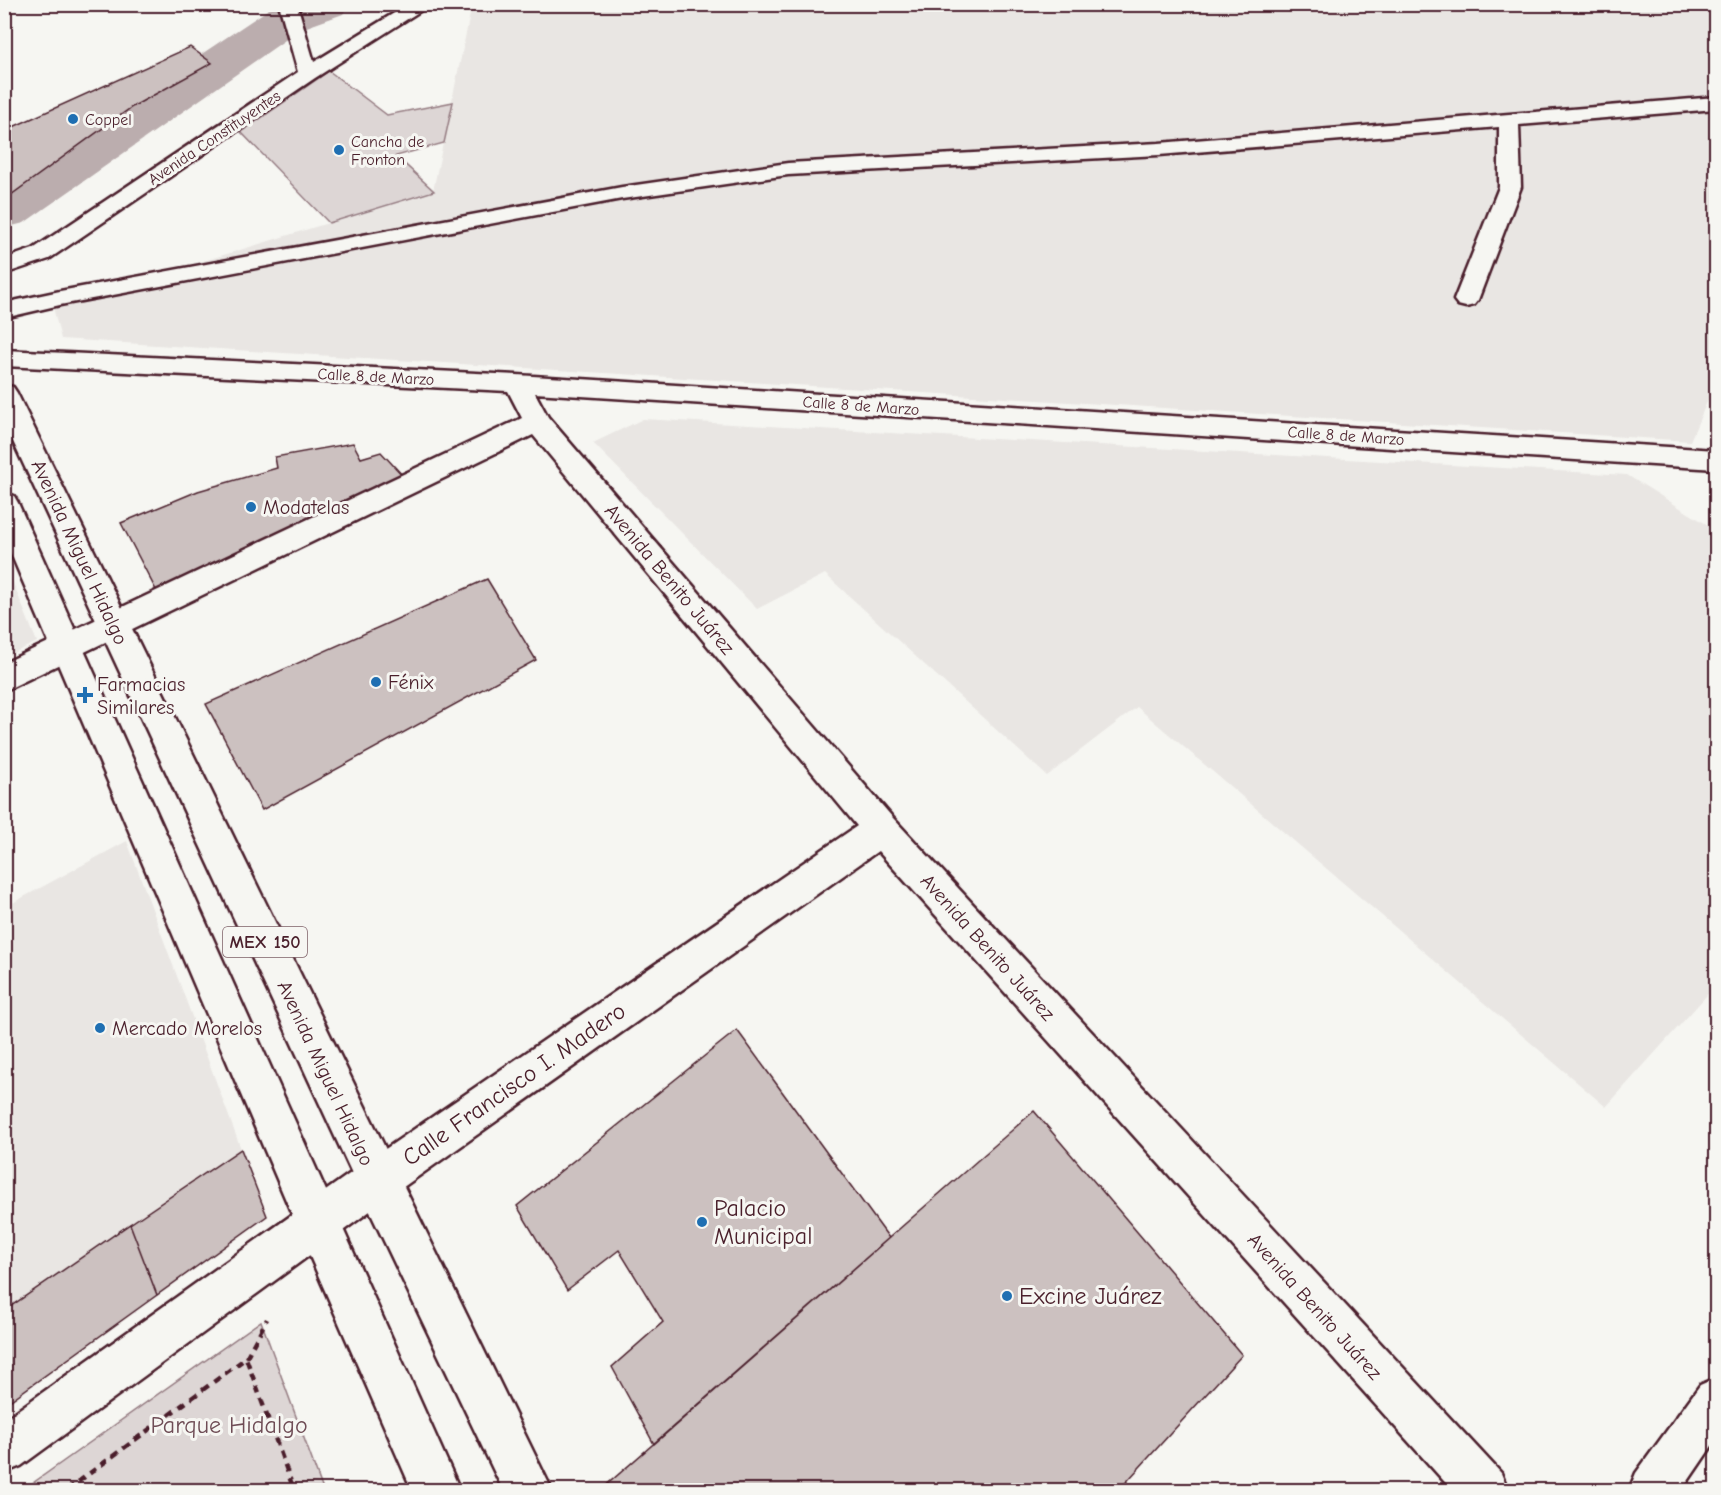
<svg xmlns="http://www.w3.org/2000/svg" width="1721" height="1495" viewBox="0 0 1721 1495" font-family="'Comic Neue',sans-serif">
<rect width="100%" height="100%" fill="#f6f6f2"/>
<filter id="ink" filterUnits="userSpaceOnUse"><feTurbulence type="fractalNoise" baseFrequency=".0167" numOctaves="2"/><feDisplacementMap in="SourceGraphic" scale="12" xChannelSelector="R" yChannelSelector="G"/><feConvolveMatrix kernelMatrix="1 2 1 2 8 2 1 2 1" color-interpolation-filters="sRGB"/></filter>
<g filter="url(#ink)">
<!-- built -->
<path fill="#e9e6e3" d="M 472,5 L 1716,5 L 1716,381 L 1690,441 L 61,339 L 53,307 L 433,191 Z
M 643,419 L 1627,475 L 1716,530 L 1716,985 L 1606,1107 L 1137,707 L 1047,776 L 825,574 L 757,609 L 593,443 Z
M 5,563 L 37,642 L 5,657 L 4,657 Z
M 127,841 L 241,1149 L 5,1311 L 5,907 Z"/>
<!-- green -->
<path fill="#ddd6d5" stroke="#947a80" stroke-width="1.5" d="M 329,71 L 387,115 L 453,102 L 444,143 L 396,156 L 434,191 L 329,223 L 241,132 Z
M 261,1321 L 323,1490 L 23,1490 Z"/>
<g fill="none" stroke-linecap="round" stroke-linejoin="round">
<!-- river -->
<path fill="#bbadae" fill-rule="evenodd" d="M 282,4 L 349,4 L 343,14 L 301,29 L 24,223 L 4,228 L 4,186 L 269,9 Z"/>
</g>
<!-- building -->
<path fill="#ccc1c0" stroke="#4a1f2b" stroke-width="1.5" d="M 190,47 L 212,63 L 132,107 L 4,200 L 4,131 Z
M 353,443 L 361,458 L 381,452 L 405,478 L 157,592 L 121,523 L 198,491 L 277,468 L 275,457 Z
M 487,579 L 536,660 L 262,810 L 206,704 Z
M 737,1030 L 889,1238 L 654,1444 L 612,1367 L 663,1322 L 619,1250 L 567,1290 L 517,1206 Z
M 1034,1111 L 1242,1355 L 1119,1490 L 604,1490 L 603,1488 Z
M 241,1149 L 267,1216 L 157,1295 L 130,1224 Z
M 130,1224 L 157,1295 L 4,1405 L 4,1311 Z"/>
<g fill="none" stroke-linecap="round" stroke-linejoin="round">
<defs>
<path id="minor" d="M 279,4 L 297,4 L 314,62 L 409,4 L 431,4 L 315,78 L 49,259 L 4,274 L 4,259 L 33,249 L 298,72 Z
M 1716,97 L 1716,109 L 1519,125 L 1521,187 L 1478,300 L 1474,305 L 1466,307 L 1458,305 L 1454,300 L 1499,187 L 1499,127 L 1159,155 L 788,175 L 622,199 L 60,305 L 4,318 L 4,303 L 60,291 L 622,187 L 788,163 L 1159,143 Z
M 4,350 L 517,375 L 1716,450 L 1716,469 L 535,393 L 548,417 L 893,818 L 1501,1473 L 1508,1490 L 1452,1490 L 878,851 L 392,1195 L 21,1466 L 4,1473 L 4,1420 L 362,1165 L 857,826 L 533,435 L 4,691 L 4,663 L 522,418 L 508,391 L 4,366 Z
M 1716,1378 L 1716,1440 L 1682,1490 L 1629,1490 L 1636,1473 L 1700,1385 Z"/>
<path id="major" d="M 4,385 L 13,387 L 17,393 L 552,1490 L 503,1490 L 362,1195 L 4,422 Z
M 4,493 L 14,496 L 18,503 L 460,1490 L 412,1490 L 302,1238 L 4,537 Z"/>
</defs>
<!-- minor casing -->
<use href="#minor" stroke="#4a1f2b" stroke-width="5"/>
<!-- major casing -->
<use href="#major" stroke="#4a1f2b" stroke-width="5"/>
<!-- path -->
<path stroke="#4a1f2b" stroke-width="4.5" stroke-dasharray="8 6" stroke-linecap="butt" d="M 246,1358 L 267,1319
M 67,1490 L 246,1358 L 294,1490"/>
<!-- minor -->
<use href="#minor" fill="#f6f6f2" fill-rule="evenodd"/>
<!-- major -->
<use href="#major" fill="#f6f6f2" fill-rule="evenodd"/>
</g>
</g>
<!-- markers -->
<g fill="#1f6fb2" stroke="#f6f6f2" stroke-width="2">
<circle cx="73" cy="119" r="6"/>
<circle cx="339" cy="150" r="6"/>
<circle cx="251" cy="507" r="6"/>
<circle cx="376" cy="682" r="6"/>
<path d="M82 686h6v6h6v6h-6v6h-6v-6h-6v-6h6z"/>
<circle cx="100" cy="1028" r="6"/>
<circle cx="702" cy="1222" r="6"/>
<circle cx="1007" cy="1296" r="6"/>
</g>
<g text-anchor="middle" stroke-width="6" stroke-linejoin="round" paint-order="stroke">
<!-- far-poi labels -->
<g font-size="16" fill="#4a1f2b" stroke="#f6f6f2" text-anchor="start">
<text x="85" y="125">Coppel</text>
<text x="351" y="147">Cancha de<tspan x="351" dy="18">Fronton</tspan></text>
</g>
<!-- far-street labels -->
<g font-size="16" fill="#4a1f2b" stroke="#f6f6f2">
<text transform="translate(214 137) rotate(-34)" y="6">Avenida Constituyentes</text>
<text transform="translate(376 376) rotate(3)" y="6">Calle 8 de Marzo</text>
<text transform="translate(861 405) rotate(4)" y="6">Calle 8 de Marzo</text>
<text transform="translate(1346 435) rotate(4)" y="6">Calle 8 de Marzo</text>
</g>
<!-- shield labels -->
<rect fill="#f6f6f2" stroke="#7e6067" stroke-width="1.5" x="223" y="927" width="84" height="30" rx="4.5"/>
<g font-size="18" font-weight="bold" fill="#4a1f2b">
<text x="265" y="948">MEX 150</text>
</g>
<!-- poi labels -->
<g font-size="20" fill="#4a1f2b" stroke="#f6f6f2" text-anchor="start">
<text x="263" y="514">Modatelas</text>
<text x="388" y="689">Fénix</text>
<text x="97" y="691">Farmacias<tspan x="97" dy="23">Similares</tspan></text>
<text x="112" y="1035">Mercado Morelos</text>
</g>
<!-- street labels -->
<g font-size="20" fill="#4a1f2b" stroke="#f6f6f2">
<text transform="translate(80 552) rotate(65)" y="7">Avenida Miguel Hidalgo</text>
<text transform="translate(670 579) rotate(50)" y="7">Avenida Benito Juárez</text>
<text transform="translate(988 947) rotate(48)" y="7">Avenida Benito Juárez</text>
<text transform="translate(326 1073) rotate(65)" y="7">Avenida Miguel Hidalgo</text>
<text transform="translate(1315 1306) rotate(48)" y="7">Avenida Benito Juárez</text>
</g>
<!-- near-street labels -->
<g font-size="24" fill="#4a1f2b" stroke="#f6f6f2">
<text transform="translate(514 1084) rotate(-35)" y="8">Calle Francisco I. Madero</text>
</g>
<!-- near-poi labels -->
<g font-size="24" fill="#4a1f2b" stroke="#f6f6f2" text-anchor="start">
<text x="714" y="1216">Palacio<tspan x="714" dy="28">Municipal</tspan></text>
<text x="1019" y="1304">Excine Juárez</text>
</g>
<!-- near-park labels -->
<g font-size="24" fill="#6f4d56" stroke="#f6f6f2">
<text x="229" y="1433">Parque Hidalgo</text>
</g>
</g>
<!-- margin -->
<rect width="1721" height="1495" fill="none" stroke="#f6f6f2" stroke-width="24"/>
<rect x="12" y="12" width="1697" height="1471" fill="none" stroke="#4a1f2b" stroke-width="2" filter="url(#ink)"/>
</svg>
